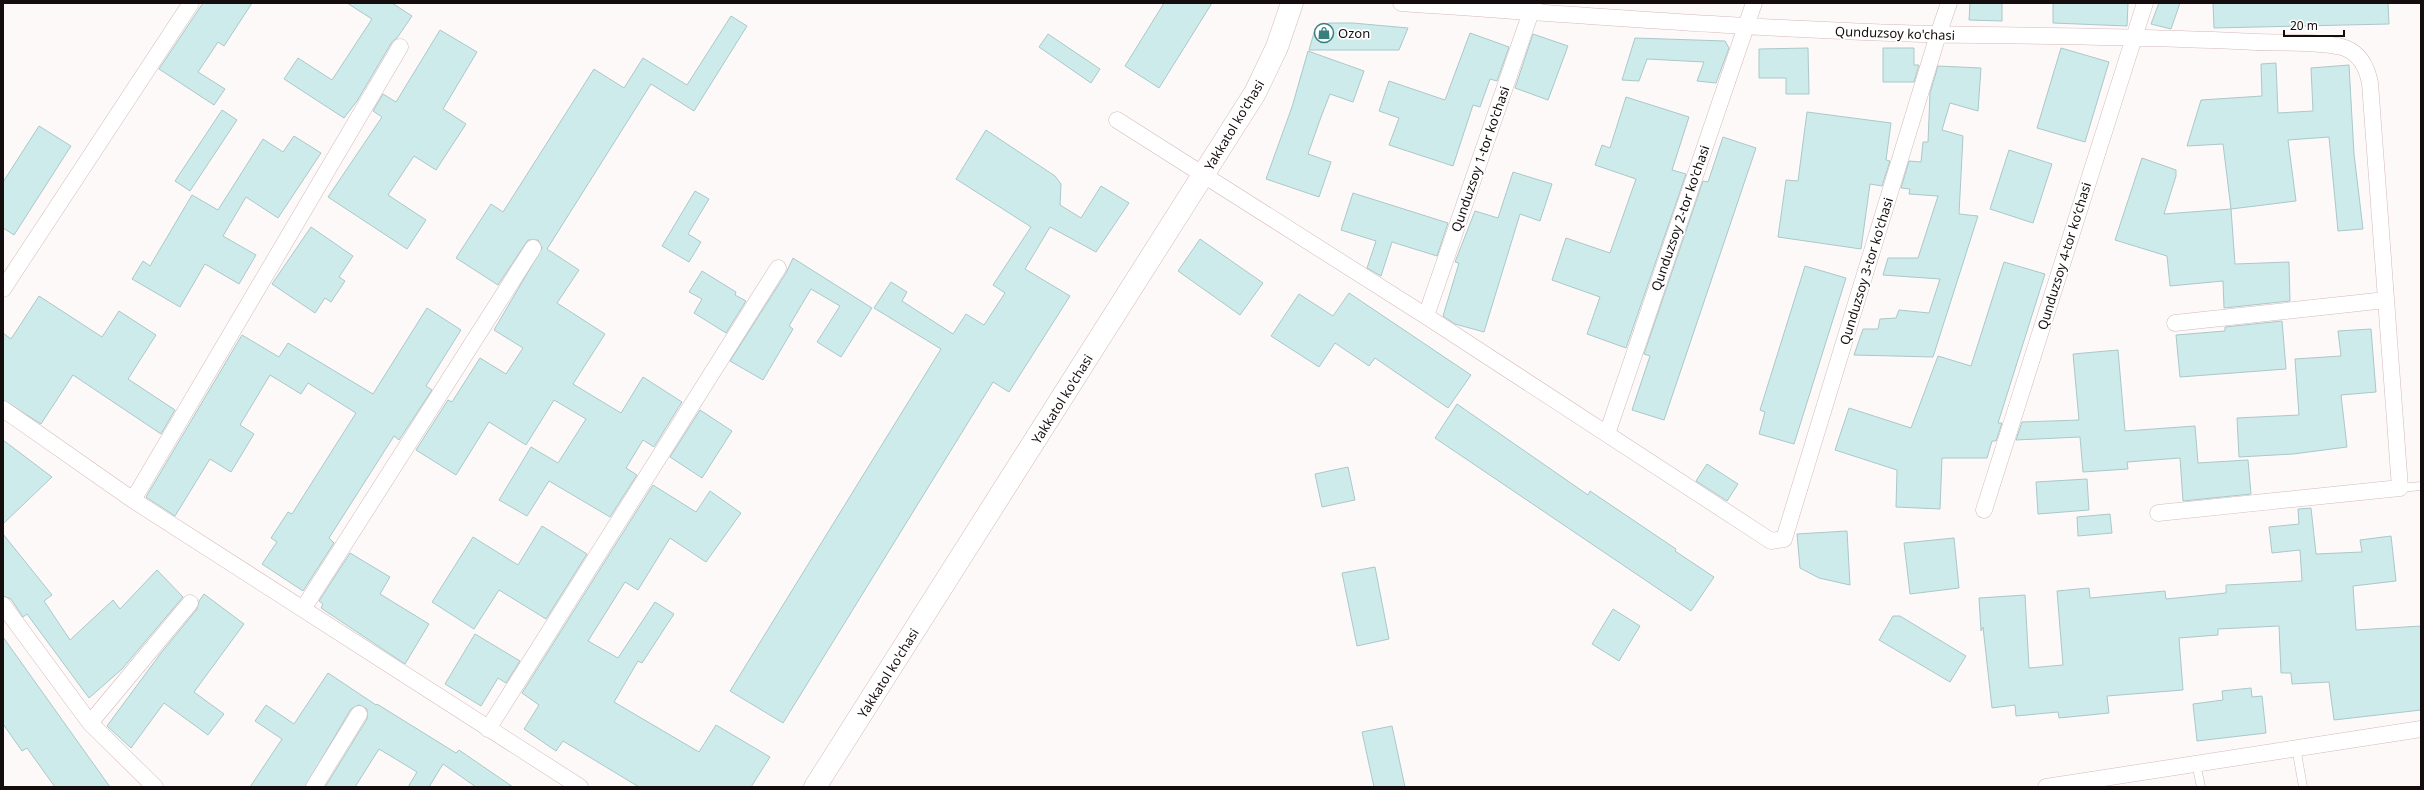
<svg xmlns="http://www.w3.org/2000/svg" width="2424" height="790" viewBox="0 0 2424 790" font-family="'Noto Sans',sans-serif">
<rect width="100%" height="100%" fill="#fef9f9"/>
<!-- building -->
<path fill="#cdebea" stroke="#abc8c8" d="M 203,3 L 252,3 L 224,46 L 218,42 L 198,72 L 225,89 L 214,105 L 159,69 Z
M 347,3 L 392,3 L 412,16 L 397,38 L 392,42 L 357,101 L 344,118 L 284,79 L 298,58 L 332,80 L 372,19 Z
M 1164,3 L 1212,3 L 1159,88 L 1125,66 Z
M 1970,3 L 2002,3 L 2002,21 L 1969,20 Z
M 2053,3 L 2128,3 L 2127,26 L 2053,23 Z
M 2159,3 L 2180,3 L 2171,29 L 2151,24 Z
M 2213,3 L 2388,3 L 2389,24 L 2214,28 Z
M 731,16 L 747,26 L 694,111 L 651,84 L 547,249 L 579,270 L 557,303 L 605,334 L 573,384 L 621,413 L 643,377 L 682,402 L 654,447 L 643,440 L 626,468 L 637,475 L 610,517 L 549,481 L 527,516 L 499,500 L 531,447 L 558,463 L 586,419 L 554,400 L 526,445 L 489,422 L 456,475 L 416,450 L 448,400 L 452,402 L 480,358 L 506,374 L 523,348 L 494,330 L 542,248 L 538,240 L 528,240 L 498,285 L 456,258 L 491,204 L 503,212 L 594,69 L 624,88 L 643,58 L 687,85 Z
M 1329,23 L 1353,23 L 1408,28 L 1399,50 L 1309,50 L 1315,29 Z
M 440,30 L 477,52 L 443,109 L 466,124 L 436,170 L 414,156 L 388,195 L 426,220 L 407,249 L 328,197 L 382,117 L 373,111 L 383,94 L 396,102 Z
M 1470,33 L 1509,47 L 1497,81 L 1490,79 L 1480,107 L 1473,105 L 1453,166 L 1389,145 L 1399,118 L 1379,111 L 1389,81 L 1445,100 Z
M 1048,34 L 1100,69 L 1091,83 L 1039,47 Z
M 1533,34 L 1568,46 L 1548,100 L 1515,88 Z
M 1635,38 L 1725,41 L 1729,48 L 1716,83 L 1697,81 L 1704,62 L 1647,59 L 1639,81 L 1622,80 Z
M 1808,48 L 1809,94 L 1786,94 L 1786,78 L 1759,78 L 1759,49 Z
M 1883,48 L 1914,48 L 1914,65 L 1919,65 L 1914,82 L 1883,82 Z
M 2061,48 L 2109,62 L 2085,142 L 2037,128 Z
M 1308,51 L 1364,71 L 1353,102 L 1330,94 L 1321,117 L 1308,154 L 1331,162 L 1319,197 L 1266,179 L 1292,107 Z
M 2276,63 L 2278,113 L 2313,111 L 2311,68 L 2349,65 L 2354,154 L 2363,229 L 2338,231 L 2329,137 L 2288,140 L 2296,201 L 2231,209 L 2223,144 L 2187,146 L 2201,100 L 2262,96 L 2261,64 Z
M 1938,66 L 1981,68 L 1978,111 L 1950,103 L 1942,130 L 1963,136 L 1959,214 L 1978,216 L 1933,357 L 1854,355 L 1863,329 L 1878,329 L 1880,319 L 1896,318 L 1899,310 L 1929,313 L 1940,279 L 1883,275 L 1888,258 L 1918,258 L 1938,196 L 1909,194 L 1910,189 L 1901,188 L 1909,161 L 1921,162 L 1923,142 L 1928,142 L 1930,93 Z
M 1626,97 L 1689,117 L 1672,170 L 1686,174 L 1626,348 L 1587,334 L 1600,297 L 1552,280 L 1566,238 L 1610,253 L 1636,179 L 1595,165 L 1602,145 L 1610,148 Z
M 222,110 L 237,120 L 190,191 L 175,181 Z
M 1807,112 L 1891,123 L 1886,160 L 1890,161 L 1882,186 L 1870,184 L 1861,249 L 1778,237 L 1786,180 L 1798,181 Z
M 39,126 L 71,146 L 14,235 L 3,228 L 3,182 Z
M 986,130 L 1055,176 L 1061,184 L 1060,205 L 1081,218 L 1101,186 L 1129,203 L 1096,252 L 1050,227 L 1025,269 L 1070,296 L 1009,392 L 993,382 L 783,723 L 730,691 L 941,349 L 874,308 L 891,282 L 907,292 L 902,301 L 953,334 L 966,314 L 984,325 L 1005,293 L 993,285 L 1031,227 L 956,179 Z
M 294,136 L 321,153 L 278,218 L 246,197 L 223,236 L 256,255 L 239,284 L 205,264 L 180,307 L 132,279 L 143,261 L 150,266 L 192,195 L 218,210 L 263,139 L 283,152 Z
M 1723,137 L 1756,148 L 1664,420 L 1632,410 L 1650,356 L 1644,354 L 1703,181 L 1708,182 Z
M 2009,150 L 2052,164 L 2033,223 L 1990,209 Z
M 2142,158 L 2176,170 L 2176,176 L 2164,214 L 2231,209 L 2235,264 L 2289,262 L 2290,301 L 2224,308 L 2223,281 L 2170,286 L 2167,256 L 2115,240 Z
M 1513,172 L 1552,184 L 1540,221 L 1520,214 L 1484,332 L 1455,324 L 1443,316 L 1459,263 L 1455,262 L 1475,211 L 1498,218 Z
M 695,191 L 709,199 L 688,234 L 701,242 L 689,262 L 662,246 Z
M 1353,193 L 1448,223 L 1437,256 L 1392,242 L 1381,276 L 1367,268 L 1376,241 L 1341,230 Z
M 311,227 L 353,256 L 339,277 L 345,281 L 331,302 L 325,298 L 315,313 L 272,284 Z
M 1200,239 L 1263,283 L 1240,315 L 1178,271 Z
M 793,258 L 872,308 L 841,357 L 817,342 L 840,306 L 811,289 L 789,326 L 793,329 L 763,380 L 730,361 L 786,273 Z
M 2004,262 L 2045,274 L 1998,423 L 2002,423 L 1996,441 L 1992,441 L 1987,458 L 1942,458 L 1940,509 L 1896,507 L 1897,470 L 1835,450 L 1849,408 L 1911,428 L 1938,356 L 1971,366 Z
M 1805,266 L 1846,278 L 1794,444 L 1759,434 L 1765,412 L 1760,410 Z
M 702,271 L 736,292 L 735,295 L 746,301 L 726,333 L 694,313 L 702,299 L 689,292 Z
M 1349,293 L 1471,375 L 1448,408 L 1375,358 L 1369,366 L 1335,343 L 1319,367 L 1271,336 L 1299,294 L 1333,316 Z
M 39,296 L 102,337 L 119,311 L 156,335 L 128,379 L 175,410 L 161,434 L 73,375 L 41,424 L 3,400 L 3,333 L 11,339 Z
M 427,308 L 461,330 L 426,386 L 432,390 L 399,440 L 394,436 L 329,538 L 334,543 L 303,591 L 262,564 L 277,542 L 271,538 L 288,512 L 292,514 L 356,413 L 308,383 L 301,394 L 270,375 L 240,425 L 254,434 L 231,472 L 210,459 L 175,516 L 146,497 L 242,335 L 279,357 L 288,343 L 373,394 Z
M 2282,321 L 2286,369 L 2180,377 L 2176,335 L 2225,331 L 2225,327 Z
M 2371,329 L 2376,392 L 2341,395 L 2347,447 L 2293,454 L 2239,457 L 2237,418 L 2299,415 L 2295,359 L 2341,356 L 2338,331 Z
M 2118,350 L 2125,431 L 2195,426 L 2198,463 L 2248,460 L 2251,494 L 2183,501 L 2180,458 L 2127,462 L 2128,469 L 2083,472 L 2080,437 L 2016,440 L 2022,422 L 2079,420 L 2073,354 Z
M 1457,404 L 1588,495 L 1590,491 L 1676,549 L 1675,551 L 1714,577 L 1691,611 L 1435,438 Z
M 700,410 L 732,431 L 702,478 L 670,457 Z
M 3,440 L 52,477 L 3,524 Z
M 1707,464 L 1738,484 L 1727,501 L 1696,481 Z
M 1348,467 L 1355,500 L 1322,507 L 1315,474 Z
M 2087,479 L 2089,510 L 2038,514 L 2036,482 Z
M 653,485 L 696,512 L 710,491 L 741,513 L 706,562 L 670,538 L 638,590 L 625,582 L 588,641 L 618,658 L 655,602 L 674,614 L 642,663 L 638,661 L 614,702 L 699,752 L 716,725 L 770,757 L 751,787 L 639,787 L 563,741 L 556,751 L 524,729 L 539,705 L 522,693 Z
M 2311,508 L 2316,554 L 2362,552 L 2360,540 L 2391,536 L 2396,581 L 2353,586 L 2356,630 L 2421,626 L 2421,710 L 2334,720 L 2329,682 L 2292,684 L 2291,673 L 2281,673 L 2279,626 L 2218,629 L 2218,635 L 2179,638 L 2183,690 L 2107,696 L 2109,713 L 2059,718 L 2058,712 L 2016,716 L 2015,705 L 1992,708 L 1983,627 L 1981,631 L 1979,598 L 2025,595 L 2029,668 L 2063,665 L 2057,591 L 2089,588 L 2090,598 L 2165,591 L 2166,599 L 2226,593 L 2226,585 L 2302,581 L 2300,550 L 2272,553 L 2269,527 L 2299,524 L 2298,509 Z
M 2110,514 L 2112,533 L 2078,536 L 2077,517 Z
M 542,526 L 587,554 L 546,619 L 499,590 L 474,629 L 432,602 L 473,537 L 518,565 Z
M 1847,531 L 1850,585 L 1819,578 L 1800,568 L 1797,534 Z
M 3,534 L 52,595 L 44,601 L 70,640 L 113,600 L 120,609 L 157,570 L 183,597 L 122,669 L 89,698 L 27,614 L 23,617 L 11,599 L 3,596 Z
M 1954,538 L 1959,588 L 1910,594 L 1904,543 Z
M 350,553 L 390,577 L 380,594 L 429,624 L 405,664 L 321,608 L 323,604 L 319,601 Z
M 1375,567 L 1389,639 L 1357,646 L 1342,573 Z
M 204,594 L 244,624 L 194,692 L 224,714 L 208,735 L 164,703 L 131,748 L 107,726 L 161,653 L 197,609 L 199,601 Z
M 1613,609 L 1640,626 L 1619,661 L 1592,644 Z
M 1893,616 L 1900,616 L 1966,656 L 1950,682 L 1879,640 Z
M 475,634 L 520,661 L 506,683 L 498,678 L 481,706 L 445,684 Z
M 3,637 L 23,665 L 110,787 L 55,787 L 27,748 L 22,751 L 3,724 Z
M 328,673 L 376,705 L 377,704 L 456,753 L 459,750 L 513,787 L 476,787 L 443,764 L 429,787 L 408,787 L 417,772 L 379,749 L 355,787 L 325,787 L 367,719 L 367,709 L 359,705 L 351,709 L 305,787 L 250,787 L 282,739 L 255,721 L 266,705 L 294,724 Z
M 2251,688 L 2252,697 L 2262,696 L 2266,733 L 2197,741 L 2193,704 L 2223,700 L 2222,691 Z
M 1392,726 L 1405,787 L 1374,787 L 1362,732 Z"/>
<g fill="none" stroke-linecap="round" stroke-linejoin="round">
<defs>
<path id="lane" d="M 2400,488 L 2421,486
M 2296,747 L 2303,787
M 2196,763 L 2201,787"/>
<path id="street" d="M 1401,3 C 1593,16 1785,32 1978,35 C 2070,36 2163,37 2256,42 C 2280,43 2324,41 2345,48 C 2361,54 2367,68 2370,83 L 2400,488 L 2158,513
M 1117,120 L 1429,318 L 1771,541 L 1784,539 L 1938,35 L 1949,3
M 3,289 L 191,3
M 1426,316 L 1534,3
M 2175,323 L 2386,300
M 3,409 L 133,500 L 580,787
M 1607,434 L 1754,3
M 133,500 L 400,47
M 1984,510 L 2145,3
M 3,605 L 90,723 L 155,787
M 303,609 L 533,248
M 90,723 L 190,603
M 488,729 L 778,268
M 314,787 L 359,714
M 2046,787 L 2421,729"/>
<path id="secondary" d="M 815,787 L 1255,93 L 1277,47 L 1292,3"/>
</defs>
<!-- lane casing -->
<use href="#lane" stroke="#d4b9bb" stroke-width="9"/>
<!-- street casing -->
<use href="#street" stroke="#d4b9bb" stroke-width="17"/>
<!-- secondary casing -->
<use href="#secondary" stroke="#d4b9bb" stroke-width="23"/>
<!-- lane -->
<use href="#lane" stroke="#fff" stroke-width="8"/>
<!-- street -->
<use href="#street" stroke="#fff" stroke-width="16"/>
<!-- secondary -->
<use href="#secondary" stroke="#fff" stroke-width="22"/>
</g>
<!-- icons -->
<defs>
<symbol id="shop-ring" viewBox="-11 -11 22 22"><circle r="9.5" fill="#fff" stroke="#388080" stroke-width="1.5"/><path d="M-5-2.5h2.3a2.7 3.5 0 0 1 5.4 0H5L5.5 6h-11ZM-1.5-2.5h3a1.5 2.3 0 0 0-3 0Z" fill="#388080"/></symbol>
</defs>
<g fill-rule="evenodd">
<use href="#shop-ring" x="1313" y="22" width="22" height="22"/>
</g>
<g text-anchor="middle" stroke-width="3.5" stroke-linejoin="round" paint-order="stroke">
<!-- poi labels -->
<g font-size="13" fill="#150d0d" stroke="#fff" text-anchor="start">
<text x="1338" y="38">Ozon</text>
</g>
<!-- street labels -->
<g font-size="13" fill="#150d0d" stroke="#fff">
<text transform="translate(1895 33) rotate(2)" y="5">Qunduzsoy ko'chasi</text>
<text transform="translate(1234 125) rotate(-59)" y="5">Yakkatol ko'chasi</text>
<text transform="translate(1480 159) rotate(-71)" y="5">Qunduzsoy 1-tor ko'chasi</text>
<text transform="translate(1680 218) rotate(-71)" y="5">Qunduzsoy 2-tor ko'chasi</text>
<text transform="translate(2064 256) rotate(-73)" y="5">Qunduzsoy 4-tor koʻchasi</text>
<text transform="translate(1866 271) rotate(-73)" y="5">Qunduzsoy 3-tor ko'chasi</text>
<text transform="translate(1062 399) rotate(-58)" y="5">Yakkatol ko'chasi</text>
<text transform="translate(888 673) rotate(-58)" y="5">Yakkatol ko'chasi</text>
</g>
</g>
<!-- border -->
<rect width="2424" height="790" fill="none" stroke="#150d0d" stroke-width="8"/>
<!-- scale -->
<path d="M2284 30v6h60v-6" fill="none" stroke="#150d0d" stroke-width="2"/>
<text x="2290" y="30" font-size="12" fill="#150d0d" stroke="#ffffff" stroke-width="3" paint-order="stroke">20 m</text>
</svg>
